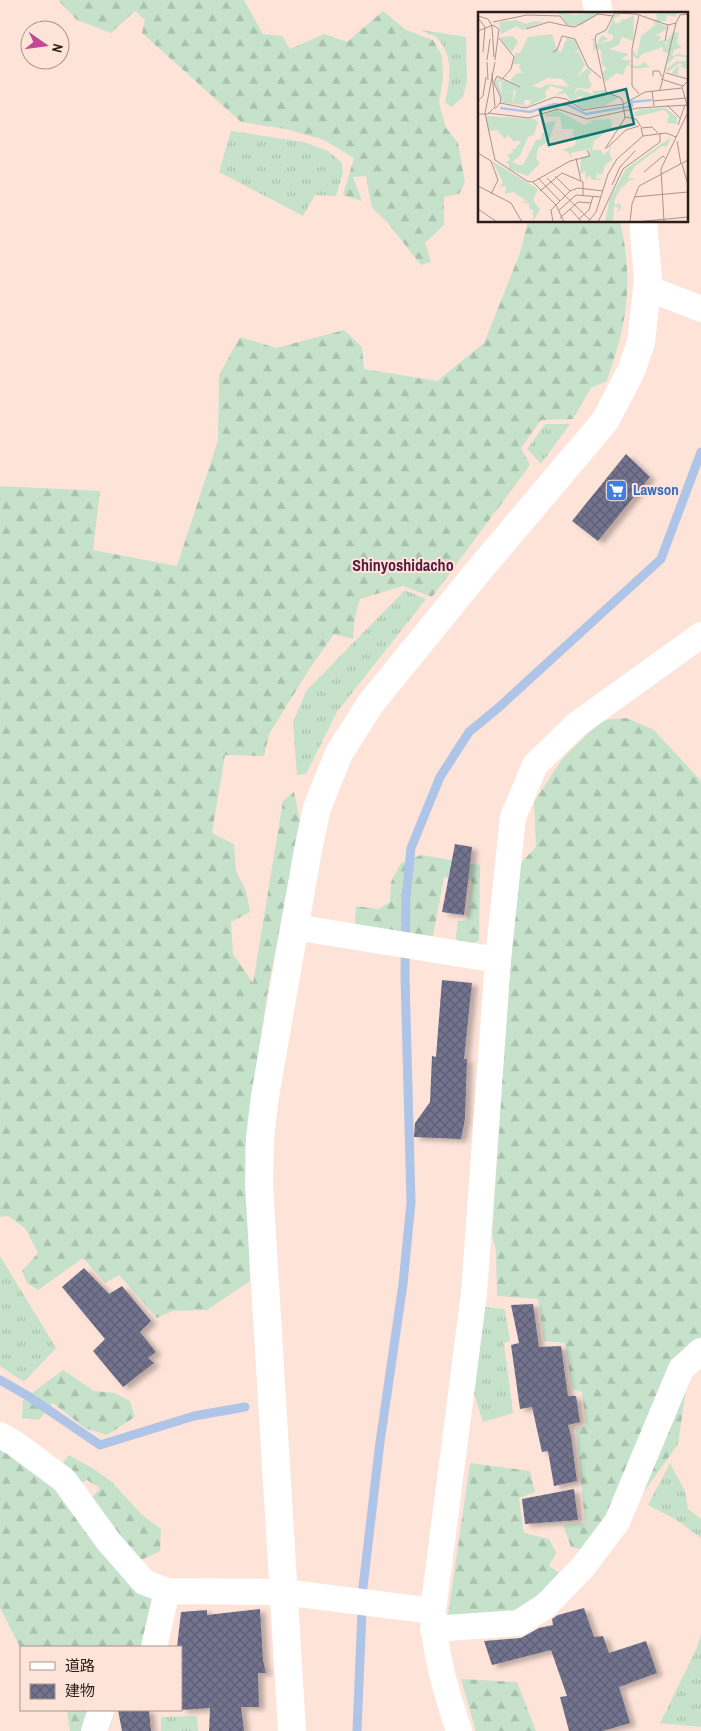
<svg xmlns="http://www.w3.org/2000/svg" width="701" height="1731" viewBox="0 0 701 1731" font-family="'Archivo Narrow','Noto Sans JP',sans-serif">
<defs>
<pattern id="grass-tufts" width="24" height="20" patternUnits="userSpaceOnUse" patternTransform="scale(1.25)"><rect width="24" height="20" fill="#c6e2cb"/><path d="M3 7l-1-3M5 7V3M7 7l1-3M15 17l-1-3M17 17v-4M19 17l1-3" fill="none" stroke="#aac1ae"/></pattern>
<pattern id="forest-firs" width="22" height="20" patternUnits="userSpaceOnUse" patternTransform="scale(1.25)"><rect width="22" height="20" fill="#c6e2cb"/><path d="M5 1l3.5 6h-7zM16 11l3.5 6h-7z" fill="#aac1ae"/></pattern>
<pattern id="building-cross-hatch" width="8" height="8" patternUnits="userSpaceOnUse" patternTransform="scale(1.25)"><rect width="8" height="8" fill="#72738e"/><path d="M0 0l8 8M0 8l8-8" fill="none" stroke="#5e5e73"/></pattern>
<filter id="shadow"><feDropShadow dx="5.5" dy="3" stdDeviation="2.5" flood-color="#0004"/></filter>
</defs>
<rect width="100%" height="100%" fill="#fee3d9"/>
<!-- grass -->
<path fill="url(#grass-tufts)" d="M 421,30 L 466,37 L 467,81 L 463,97 L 451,107 L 445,102 C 450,81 454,57 438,39 C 435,35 426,33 421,30 Z
M 231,131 L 304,142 L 328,151 L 342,163 L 343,173 L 336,196 L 315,195 L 303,216 L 219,172 Z
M 545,424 L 570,424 L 541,464 L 527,449 Z
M 405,590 L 426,599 L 337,712 L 306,774 L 297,775 L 293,723 L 306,691 Z
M 0,1256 L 56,1348 L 24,1382 L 0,1366 Z
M 485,1307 L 505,1309 L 510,1341 L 504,1343 L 513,1413 L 483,1422 L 474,1394 Z
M 670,1463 L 685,1491 L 688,1509 L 701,1519 L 701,1538 L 675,1519 L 648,1505 Z
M 701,1635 L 701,1727 L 660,1723 L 696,1650 Z
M 197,1716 L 198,1731 L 161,1731 L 161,1717 Z"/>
<!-- forest -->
<path fill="url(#forest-firs)" d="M 58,0 L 244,0 L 263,34 L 282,36 L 290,49 L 324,34 L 347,42 L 383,11 L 406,30 L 433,40 L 442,56 L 443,78 L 439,103 L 446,128 L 458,143 L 465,182 L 459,194 L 444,197 L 444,225 L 425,243 L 431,262 L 421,265 L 387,222 L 372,208 L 366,176 L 353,177 L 362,201 L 343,195 L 354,158 L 324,140 L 286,129 L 241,122 L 142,33 L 145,20 L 135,11 L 111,33 L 77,20 Z
M 528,221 L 620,221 C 628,255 630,290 623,325 C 620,344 612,362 607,381 L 591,388 L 573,419 L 541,420 L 521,448 L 530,465 L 432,597 L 403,586 L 360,599 L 355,617 L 353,639 L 334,634 L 310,668 L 269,734 L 264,756 L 225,755 L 212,833 L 234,844 L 236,871 L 246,891 L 250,912 L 231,922 L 233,954 L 253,983 L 283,801 L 294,792 L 300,821 L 267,995 L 245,1149 L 250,1281 L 207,1310 L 172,1311 L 157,1318 L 119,1275 L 105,1283 L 83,1258 L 38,1290 L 27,1283 L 22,1271 L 38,1253 L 25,1228 L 8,1216 L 0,1217 L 0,486 L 100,491 L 93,550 L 177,566 L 218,440 L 219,375 L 240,337 L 276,348 L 344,330 L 362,347 L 364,369 L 437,381 L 484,343 L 520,253 Z
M 627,718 L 654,730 L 701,781 L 701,1352 L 687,1383 L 678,1444 L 636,1503 L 580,1549 L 571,1547 L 563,1525 L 585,1523 L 576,1428 L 586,1426 L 582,1392 L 572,1389 L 565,1343 L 544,1341 L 538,1299 L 497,1296 L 496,1251 L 492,1235 L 507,1006 L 519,865 L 536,847 L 534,802 L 562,759 L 602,720 Z
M 421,855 L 480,865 L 479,940 L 471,945 L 455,943 L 458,921 L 466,921 L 472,881 L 444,877 L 433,936 L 355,929 L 356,906 L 378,909 L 390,902 L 391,882 L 401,863 Z
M 63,1370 L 94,1391 L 115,1393 L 130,1401 L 135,1417 L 107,1435 L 85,1428 L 53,1403 L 39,1420 L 22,1418 L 23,1400 Z
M 0,1448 L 58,1484 L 157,1595 L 147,1647 L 21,1647 L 21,1649 L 0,1608 Z
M 69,1455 L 97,1471 L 112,1482 L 142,1515 L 161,1529 L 160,1551 L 141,1560 L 88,1502 L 100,1488 L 87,1480 L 77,1485 L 59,1468 Z
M 470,1463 L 530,1471 L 535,1492 L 519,1498 L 524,1533 L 549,1539 L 556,1552 L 549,1566 L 562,1575 L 530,1603 L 504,1616 L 448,1615 Z
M 461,1679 L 517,1682 L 536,1731 L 476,1731 Z
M 66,1710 L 88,1710 L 84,1731 L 70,1731 L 67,1711 Z"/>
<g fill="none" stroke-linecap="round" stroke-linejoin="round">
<!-- stream -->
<path stroke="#aec5e7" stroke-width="9" d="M 0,1380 L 28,1396 L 100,1445 L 194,1416 L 245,1407
M 357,1731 L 363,1587 L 380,1442 L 403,1284 L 411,1202 L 405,975 L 406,898 L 411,848 L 440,777 L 469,732 L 498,708 L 661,559 L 701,452"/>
</g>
<!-- building -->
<path fill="url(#building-cross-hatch)" filter="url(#shadow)" d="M 626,454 L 650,477 L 598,541 L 572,521 Z
M 455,844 L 472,847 L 464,915 L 442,912 Z
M 442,980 L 472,983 L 464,1059 L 467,1059 L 465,1119 L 461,1139 L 414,1137 L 415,1123 L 430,1102 L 432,1056 L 436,1057 Z
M 84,1268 L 109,1294 L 122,1286 L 151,1321 L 140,1332 L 156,1352 L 148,1358 L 154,1363 L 123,1387 L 93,1351 L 105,1339 L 62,1287 Z
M 533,1304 L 539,1347 L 561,1346 L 568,1396 L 576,1396 L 580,1422 L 568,1425 L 571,1436 L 577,1481 L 554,1486 L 548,1451 L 542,1452 L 532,1407 L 520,1409 L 511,1345 L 519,1343 L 511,1305 Z
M 574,1489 L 578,1520 L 525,1524 L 522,1499 Z
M 584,1608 L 594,1637 L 603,1636 L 609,1653 L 646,1641 L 657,1673 L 619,1687 L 630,1723 L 603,1731 L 569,1731 L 560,1697 L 567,1696 L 551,1650 L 492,1665 L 484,1641 L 521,1638 L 539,1628 L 553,1625 L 552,1619 L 558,1615 Z
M 260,1609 L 263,1660 L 266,1673 L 258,1673 L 259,1707 L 241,1707 L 244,1731 L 209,1731 L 210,1708 L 181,1710 L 181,1647 L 177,1647 L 181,1612 L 207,1610 L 207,1615 Z
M 118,1710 L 149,1710 L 151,1731 L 122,1731 Z"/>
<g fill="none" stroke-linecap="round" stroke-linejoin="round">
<!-- street -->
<path stroke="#fff" stroke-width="26" d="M 647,288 L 701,309
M 294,927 L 498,960
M 0,1435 L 14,1443 L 64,1480 L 109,1542 L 144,1582 L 167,1591 L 283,1592 L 433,1611
M 433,1629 L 519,1623 L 545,1606 L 583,1567 L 617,1522 L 681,1369 L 701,1351
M 154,1647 L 167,1591
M 94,1731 L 101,1710
M 459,1731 C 446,1691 434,1653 433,1611 L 474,1293 L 498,960 L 513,817 L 535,765 L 576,725 L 701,635"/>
<!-- secondary -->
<path stroke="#fff" stroke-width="28" d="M 596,0 L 599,14
M 292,1731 L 259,1184 L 260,1138 L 265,1096 L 308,850 L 317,808 L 339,753 L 371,703 L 475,575 L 605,421 L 631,371 L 641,343 L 648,279 L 643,221"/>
</g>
<!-- icons -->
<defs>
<symbol id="supermarket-square" viewBox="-11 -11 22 22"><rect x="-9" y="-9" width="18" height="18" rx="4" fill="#3f7fe0" stroke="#fee3d9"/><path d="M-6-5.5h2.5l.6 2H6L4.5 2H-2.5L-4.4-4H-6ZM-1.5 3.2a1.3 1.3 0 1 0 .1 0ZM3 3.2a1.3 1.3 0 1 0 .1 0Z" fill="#fff"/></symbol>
</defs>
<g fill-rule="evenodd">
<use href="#supermarket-square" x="604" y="478" width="25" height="25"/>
</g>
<g text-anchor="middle" stroke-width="4" stroke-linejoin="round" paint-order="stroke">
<!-- shop labels -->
<g font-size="15" font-weight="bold" fill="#366cbe" stroke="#fee3d9" text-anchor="start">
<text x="633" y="495">Lawson</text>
</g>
<!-- neighbourhood labels -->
<g font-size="16" font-weight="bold" fill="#561a40" stroke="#fee3d9">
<text x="403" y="571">Shinyoshidacho</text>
</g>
</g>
<!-- overview -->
<g transform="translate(478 12)">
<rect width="210" height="210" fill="#fee3d9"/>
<path d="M 21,65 L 39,72 L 41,74 L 28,75 L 26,68 L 20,70 L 24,82 L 36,77 L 34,92 L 25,91 L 26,84 L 24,91 L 17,71 Z" fill="#c6e2cb"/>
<path d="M 80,0 L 96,3 L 124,0 L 103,13 L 91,14 ZM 167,0 L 168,5 L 175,8 L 179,7 L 178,0 L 199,0 L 198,5 L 189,3 L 188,9 L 183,9 L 182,12 L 188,14 L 188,18 L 178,23 L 184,25 L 180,29 L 186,28 L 189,37 L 188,29 L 196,20 L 201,21 L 199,32 L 204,35 L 196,38 L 194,44 L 200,42 L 210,44 L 210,58 L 201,54 L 200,63 L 193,61 L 200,54 L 205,54 L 202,51 L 189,60 L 188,57 L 199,49 L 208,49 L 208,45 L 198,44 L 189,53 L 191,41 L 185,40 L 185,35 L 164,42 L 160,48 L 155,44 L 155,29 L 144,25 L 141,33 L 131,37 L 151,42 L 143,47 L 153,49 L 151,53 L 161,54 L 166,50 L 172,55 L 159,57 L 149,53 L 145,63 L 139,61 L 127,70 L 124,61 L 129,56 L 124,53 L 123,39 L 118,35 L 115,41 L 115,28 L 111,28 L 116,26 L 116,33 L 121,31 L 120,29 L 124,23 L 130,27 L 121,31 L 133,29 L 136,24 L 129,21 L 137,2 L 142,2 L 142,4 L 136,6 L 137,12 L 144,9 L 143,5 L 146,8 L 156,3 L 155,38 L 159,44 L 163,24 L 173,16 L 163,11 L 174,16 L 177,13 L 175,10 L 180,11 L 167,5 ZM 38,8 L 48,12 L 56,9 L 66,10 L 44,18 L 39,14 L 23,22 L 21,10 ZM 74,22 L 79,38 L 83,40 L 89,26 L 97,28 L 101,38 L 96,41 L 101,40 L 107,53 L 99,65 L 110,56 L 113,60 L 110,65 L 114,74 L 110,77 L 99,76 L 96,82 L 101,77 L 116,83 L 114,79 L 127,78 L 140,86 L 126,94 L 104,97 L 99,93 L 99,86 L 102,88 L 104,84 L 100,85 L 93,89 L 87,81 L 75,84 L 86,78 L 69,73 L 72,76 L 67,79 L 68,86 L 48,95 L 42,94 L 51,93 L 53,88 L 46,88 L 47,93 L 34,92 L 38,80 L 36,77 L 24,82 L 23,69 L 27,69 L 29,75 L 42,74 L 32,68 L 39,61 L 45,61 L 41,56 L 42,52 L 35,52 L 37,41 L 42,41 L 50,25 ZM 70,66 L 84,67 L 92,75 L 70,72 L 62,76 L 54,74 ZM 35,24 L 40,30 L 34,40 L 23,29 L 23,25 ZM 188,96 L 199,105 L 199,112 L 189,111 L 191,103 L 186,98 L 157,105 L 156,100 L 162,98 L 159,97 ZM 79,98 L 106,113 L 116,109 L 108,108 L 133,107 L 134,116 L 116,129 L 114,138 L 123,138 L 126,143 L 134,134 L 131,140 L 134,148 L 127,153 L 125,162 L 119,162 L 118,166 L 123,167 L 124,163 L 123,168 L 114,168 L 111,163 L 108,168 L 107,159 L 102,163 L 103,145 L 111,143 L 112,137 L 93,141 L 94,147 L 90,140 L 84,138 L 97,133 L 98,128 L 94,122 L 96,117 L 84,117 L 82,105 L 65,104 ZM 8,104 L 57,107 L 60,110 L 56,123 L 50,125 L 42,144 L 34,150 L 41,153 L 45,153 L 58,128 L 63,127 L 64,121 L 69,120 L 67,111 L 78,109 L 70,130 L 60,136 L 58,147 L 62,151 L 50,164 L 30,157 L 31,152 L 27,150 L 32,148 L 29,143 L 36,140 L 32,137 L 37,137 L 43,129 L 35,129 L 30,123 L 27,127 L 19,118 L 10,119 ZM 193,125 L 189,135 L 184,134 L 157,154 L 150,166 L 159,167 L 150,169 L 144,177 L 146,170 L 136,189 L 137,193 L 142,191 L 144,199 L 142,196 L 141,200 L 139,199 L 141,196 L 136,194 L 135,210 L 127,210 L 132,186 L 148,157 ZM 14,149 L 60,177 L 55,188 L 62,198 L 55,209 L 55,198 L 51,197 L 51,191 L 43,191 L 49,189 L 35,180 L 27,182 L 28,174 L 21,175 L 25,170 Z" fill="#c6e2cb" fill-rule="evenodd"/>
<path fill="none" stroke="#aec5e7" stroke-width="2.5" d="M 22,96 L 52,100 L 76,92 L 90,93 L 108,102 L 154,94 L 154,90 L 174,88"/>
<path fill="none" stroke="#a9948d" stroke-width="1" d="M 137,0 L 128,18 L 118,23 L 117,28 L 128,80 L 143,86 L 146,92M 137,1 L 158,2 L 190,13M 161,3 L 154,37 L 154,74 L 161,82M 0,4 L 10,7 L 14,14 L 16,45M 0,6 L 7,15 L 5,40M 15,10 L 49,3 L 82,4 L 90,14 L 97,15 L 120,2 L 135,4M 48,17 L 71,10 L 89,14M 0,19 L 15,13 L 21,17 L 17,48M 21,26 L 36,45 L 33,57 L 25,66M 187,29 L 190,13 L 198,11M 75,40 L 79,38 L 84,24 L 97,27 L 110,55 L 123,66M 9,48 L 12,27M 9,50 L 10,68M 188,61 L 210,67M 175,64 L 175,59 L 181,59 L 184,65M 183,67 L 205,74M 182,78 L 198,11 L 202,3 L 210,2M 174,79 L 176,94M 0,89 L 5,84 L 8,65M 175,89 L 208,86M 22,91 L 23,86 L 16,71 L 19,64 L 42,75M 189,93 L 202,106M 209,93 L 204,75 L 210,69M 17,97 L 22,91 L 48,96 L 77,85 L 88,87 L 105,98 L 146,92 L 167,80 L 204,76M 7,101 L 17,148 L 49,169 L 55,170 L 92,149 L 112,144 L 109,138M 7,101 L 17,50M 10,101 L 51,106 L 80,97 L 109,107 L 160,96 L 210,93M 0,102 L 10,102 L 17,95 L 14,61M 147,105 L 158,107 L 163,115M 200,113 L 207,93M 165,124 L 163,116 L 174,115 L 180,121M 199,129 L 203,152M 129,136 L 148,118 L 161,114M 127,137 L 147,106 L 145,92M 0,141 L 13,149 L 20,168 L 13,182M 98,146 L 103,169M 204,152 L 210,173M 166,160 L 185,144 L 187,146M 77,164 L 92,179M 60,166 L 82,189M 69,166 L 112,208M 55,170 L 78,193 L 86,210M 134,173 L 142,155 L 157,139M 0,174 L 33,191 L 44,210M 62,179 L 84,161 L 105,170 L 105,183M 156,185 L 210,180M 0,197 L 19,210M 92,197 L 104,210M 80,199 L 98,183 L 123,185M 82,206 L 100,190 L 113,191M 101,207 L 111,198 L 115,184M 75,210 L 73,198 L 92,179 L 100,176 L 125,179M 110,210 L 118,200 L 130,162 L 139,147 L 165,124 L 188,121 L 198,125M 120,210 L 145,157 L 182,130 L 182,121M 152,210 L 154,192 L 161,174 L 210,148M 158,210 L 210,205M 186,210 L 183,157 L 210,100"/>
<path fill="#0f766e" fill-opacity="0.15" stroke="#0f766e" stroke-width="2.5" d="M 148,77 L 156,112 L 71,133 L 62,98 Z"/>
<rect width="210" height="210" fill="none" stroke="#2a1e1a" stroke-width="2.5"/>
</g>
<!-- legend -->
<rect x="20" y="1646" width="162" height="65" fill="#fee3d9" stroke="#a9948d"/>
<rect x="30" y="1662" width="25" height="8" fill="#ffffff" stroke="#a9948d"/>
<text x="65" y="1671" font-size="15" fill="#2a1e1a">道路</text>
<rect x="30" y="1684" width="25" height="15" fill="url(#building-cross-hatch)" stroke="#a9948d"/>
<text x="65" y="1696" font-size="15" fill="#2a1e1a">建物</text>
<!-- north arrow -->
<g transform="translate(45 45) rotate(104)"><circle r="24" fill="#fee3d9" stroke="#a9948d"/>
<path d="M0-4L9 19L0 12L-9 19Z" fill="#c54898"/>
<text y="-8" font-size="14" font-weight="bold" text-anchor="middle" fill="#2a1e1a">N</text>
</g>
</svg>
